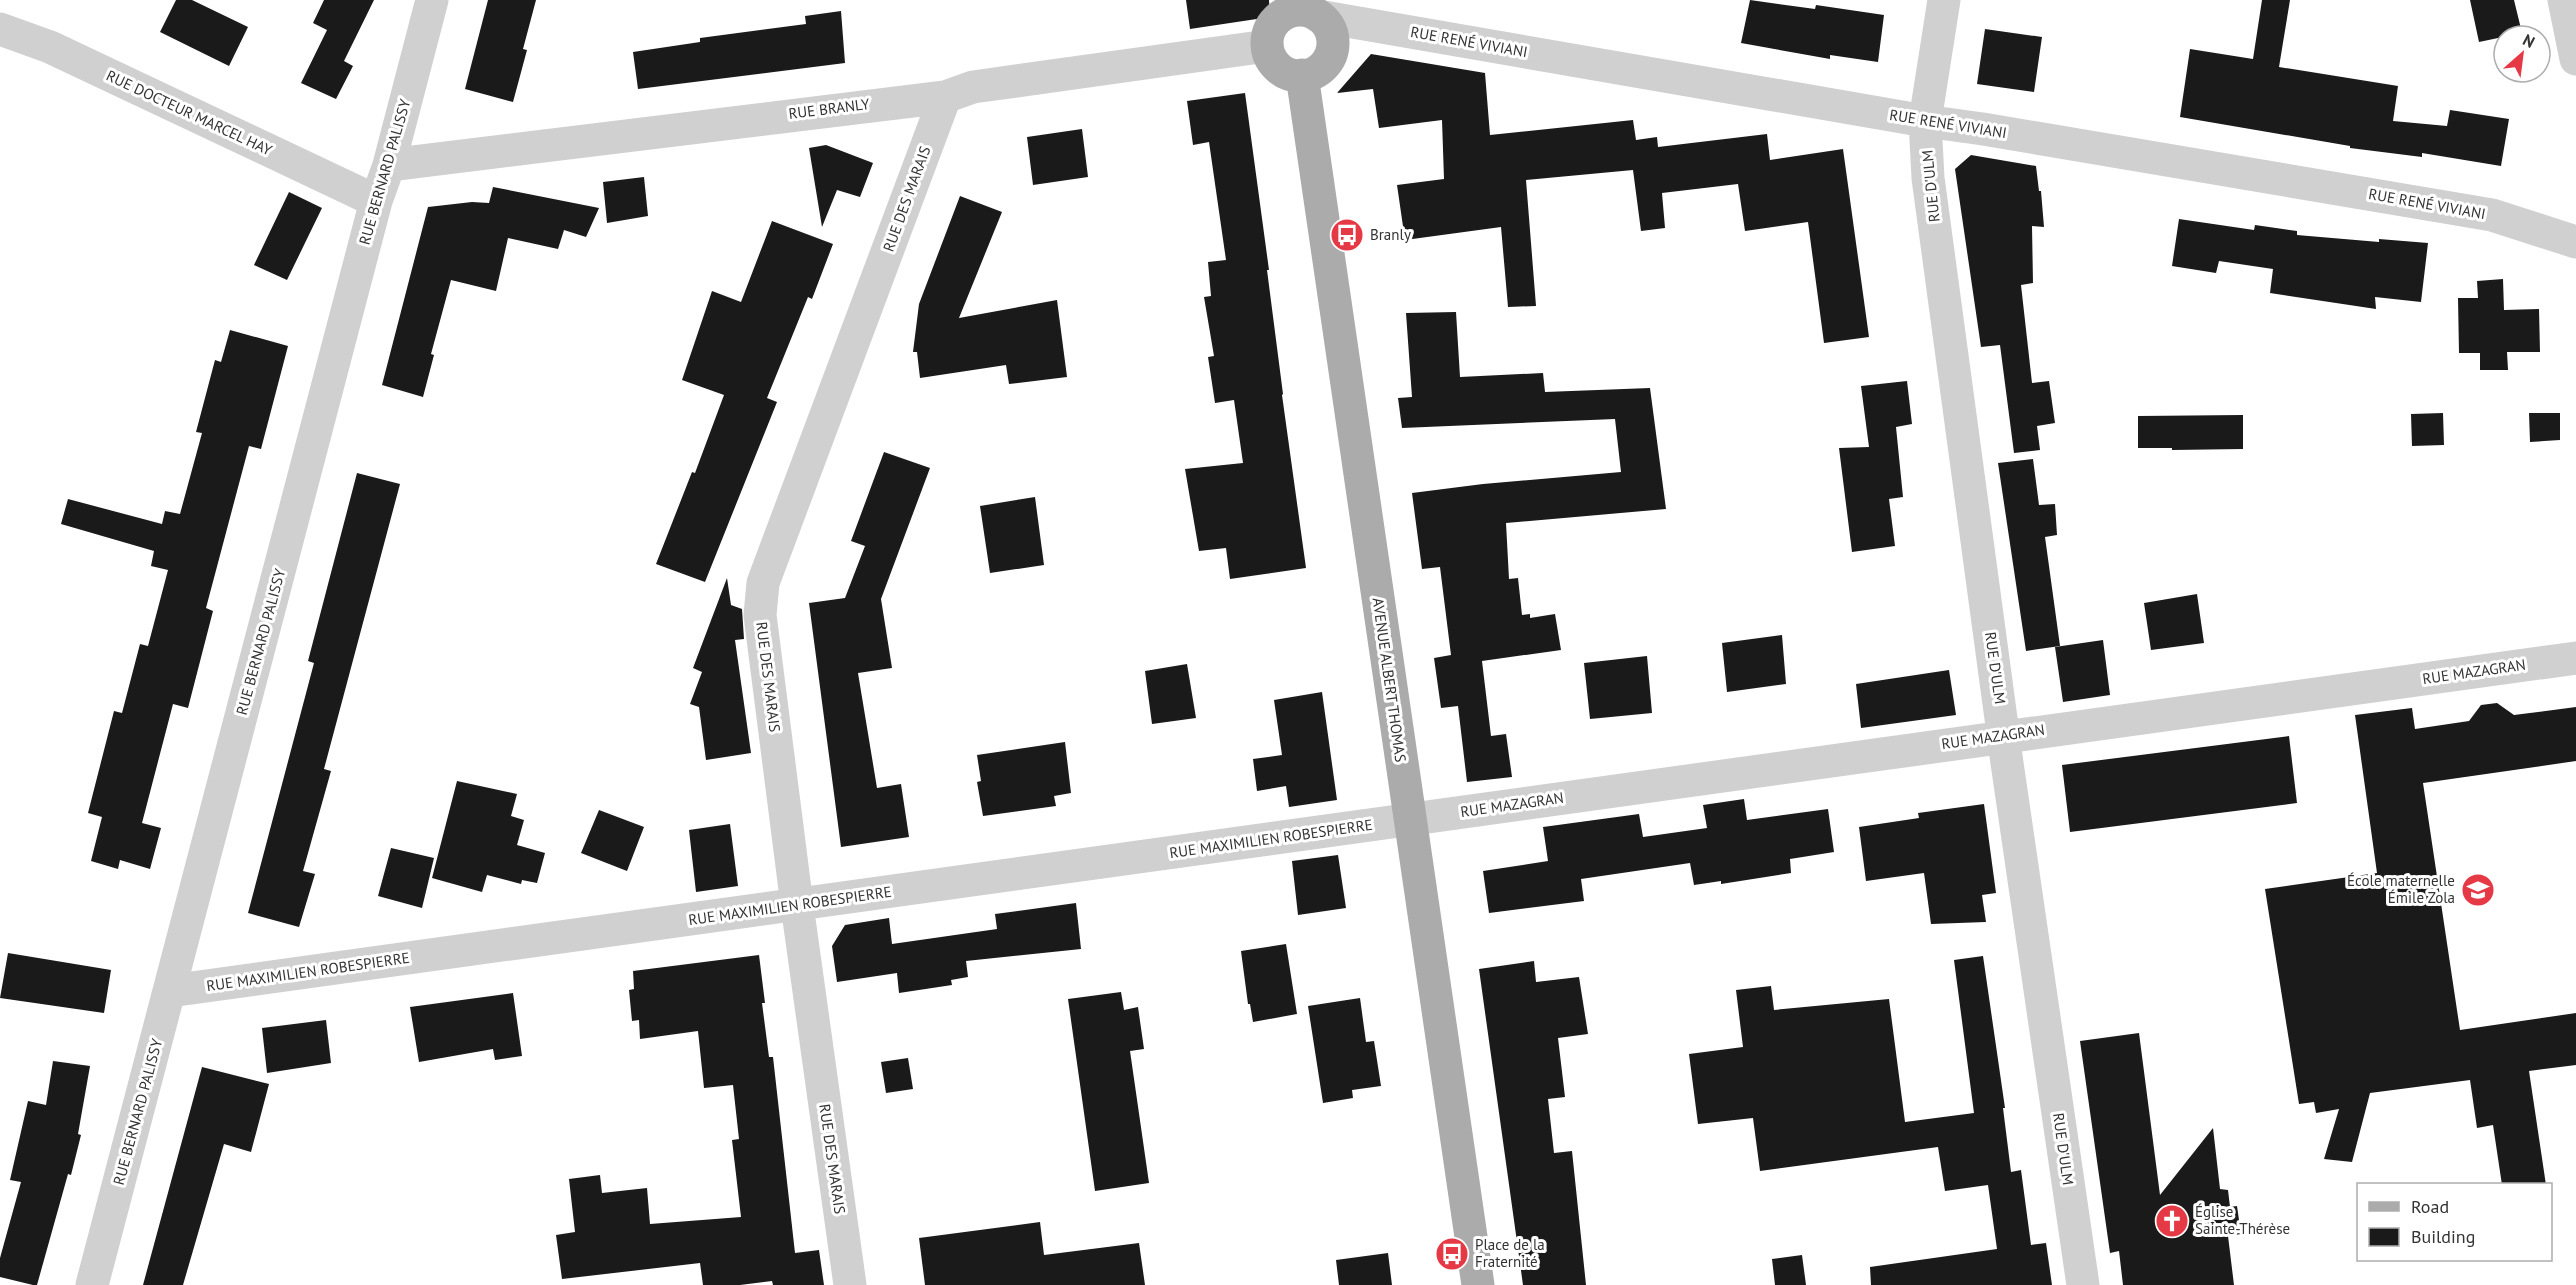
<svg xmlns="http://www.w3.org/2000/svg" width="2576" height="1285" viewBox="0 0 2576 1285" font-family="'PT Sans',sans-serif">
<rect width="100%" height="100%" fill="#fff"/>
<!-- building -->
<path fill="#1a1a1a" d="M 176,0 L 192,0 L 248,27 L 229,66 L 160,32 Z
M 324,0 L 374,0 L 344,61 L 353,66 L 336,99 L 301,83 L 327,30 L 313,23 Z
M 488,0 L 536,0 L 523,49 L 527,50 L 513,102 L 465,89 Z
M 1186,0 L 1269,0 L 1270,17 L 1190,29 Z
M 1750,0 L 1815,9 L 1816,5 L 1884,15 L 1878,62 L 1830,55 L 1830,59 L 1741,43 Z
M 2262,0 L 2290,0 L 2279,67 L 2398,86 L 2393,121 L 2447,126 L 2450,110 L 2509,119 L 2501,166 L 2422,153 L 2422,157 L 2350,148 L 2350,146 L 2180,117 L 2190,49 L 2253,59 Z
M 2470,0 L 2514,0 L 2522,33 L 2479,42 Z
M 841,11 L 845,63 L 638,89 L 633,52 L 700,42 L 700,38 L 806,24 L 805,16 Z
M 1985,29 L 2042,37 L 2034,92 L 1977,84 Z
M 1371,54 L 1485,73 L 1490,135 L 1633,120 L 1636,140 L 1657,137 L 1658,147 L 1767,134 L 1770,160 L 1843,149 L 1869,337 L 1824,343 L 1808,222 L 1745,231 L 1738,184 L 1662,193 L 1665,228 L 1641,231 L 1633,170 L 1526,180 L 1536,306 L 1508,307 L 1501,227 L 1405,240 L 1397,185 L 1444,179 L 1442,120 L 1379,128 L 1373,89 L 1337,93 Z
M 1245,93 L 1269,270 L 1267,270 L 1283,394 L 1282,395 L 1306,568 L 1230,579 L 1226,548 L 1199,551 L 1185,469 L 1243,463 L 1234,400 L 1215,403 L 1208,357 L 1214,356 L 1204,297 L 1211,296 L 1208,262 L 1226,260 L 1209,142 L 1193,145 L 1187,101 Z
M 1082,129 L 1088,177 L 1033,185 L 1027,137 Z
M 826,145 L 873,163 L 860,197 L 837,190 L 822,227 L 809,148 Z
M 1971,155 L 2036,166 L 2039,191 L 2041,191 L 2044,227 L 2032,226 L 2033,283 L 2021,285 L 2032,383 L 2049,381 L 2055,423 L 2037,426 L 2040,450 L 2014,453 L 2000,345 L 1981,347 L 1955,169 Z
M 644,177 L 648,216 L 607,223 L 603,182 Z
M 493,187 L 599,208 L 586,237 L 564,230 L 558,249 L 508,238 L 496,291 L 451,280 L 431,354 L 434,355 L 423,397 L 382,385 L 428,207 L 472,202 L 489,203 Z
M 289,192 L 322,208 L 287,280 L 254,265 Z
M 960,196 L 1002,212 L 959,318 L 1057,300 L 1067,377 L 1009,384 L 1006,365 L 920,378 L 917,352 L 913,352 L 919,304 Z
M 2179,219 L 2254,230 L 2255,225 L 2297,231 L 2297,235 L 2379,242 L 2379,239 L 2428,243 L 2421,302 L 2375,297 L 2376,309 L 2270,293 L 2273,269 L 2219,261 L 2216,273 L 2172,266 Z
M 772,221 L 833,244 L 812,299 L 808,297 L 767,398 L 777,402 L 705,582 L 656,564 L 692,472 L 695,473 L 724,395 L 682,380 L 712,291 L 741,302 Z
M 2503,279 L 2504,310 L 2539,309 L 2540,352 L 2507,352 L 2508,370 L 2480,370 L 2480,353 L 2459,353 L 2458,298 L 2478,298 L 2477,281 Z
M 1456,312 L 1460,377 L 1543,373 L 1545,392 L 1650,388 L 1666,509 L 1506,523 L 1509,579 L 1518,578 L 1522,615 L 1530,614 L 1530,618 L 1555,614 L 1561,650 L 1482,661 L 1491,736 L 1506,734 L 1512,777 L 1467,782 L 1458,706 L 1441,708 L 1434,658 L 1451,655 L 1440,567 L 1422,569 L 1412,493 L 1483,484 L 1621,472 L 1615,419 L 1402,428 L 1398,398 L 1412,397 L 1406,313 Z
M 230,330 L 288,346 L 261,449 L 249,446 L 206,608 L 213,611 L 188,708 L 173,704 L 142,823 L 161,828 L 150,869 L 120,860 L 118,869 L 91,861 L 102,817 L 88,813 L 114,711 L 122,713 L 140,644 L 148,646 L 168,570 L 151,566 L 154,551 L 61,524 L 68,499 L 162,524 L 165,511 L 180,514 L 202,433 L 196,432 L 215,360 L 221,362 Z
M 1907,381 L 1912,424 L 1896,427 L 1903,497 L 1889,499 L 1895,546 L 1852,552 L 1839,448 L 1869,447 L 1861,386 Z
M 2443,413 L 2444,445 L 2412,446 L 2411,414 Z
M 2529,413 L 2560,413 L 2560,440 L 2530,442 Z
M 2243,415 L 2243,449 L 2172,450 L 2172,448 L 2138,448 L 2138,416 Z
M 884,452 L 930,468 L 881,599 L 892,668 L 858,673 L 877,788 L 901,784 L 909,837 L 841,847 L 809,603 L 845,598 L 865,546 L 851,541 Z
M 2033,459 L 2039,505 L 2055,504 L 2057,535 L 2045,537 L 2060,646 L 2026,651 L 1998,463 Z
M 357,473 L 400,484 L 324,769 L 331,771 L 303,871 L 315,874 L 299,927 L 248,913 L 314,663 L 308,661 Z
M 1035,497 L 1044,565 L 990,573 L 980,506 Z
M 727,578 L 731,605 L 742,609 L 744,639 L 735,640 L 751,753 L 706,760 L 699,707 L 690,704 L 702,672 L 693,668 Z
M 2197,594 L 2204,643 L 2151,650 L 2144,603 Z
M 1782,635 L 1786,684 L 1727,692 L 1722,643 Z
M 2103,640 L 2110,695 L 2063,702 L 2055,647 Z
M 1647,656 L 1652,713 L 1590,719 L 1584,663 Z
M 1187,664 L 1196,718 L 1152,724 L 1145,671 Z
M 1949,670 L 1956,715 L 1861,728 L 1856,684 Z
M 1322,692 L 1337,800 L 1289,807 L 1286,786 L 1257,791 L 1253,759 L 1282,755 L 1274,700 Z
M 2497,703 L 2514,715 L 2576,707 L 2576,761 L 2423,783 L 2460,1030 L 2576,1013 L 2576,1065 L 2529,1071 L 2546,1185 L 2502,1185 L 2493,1125 L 2477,1128 L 2470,1080 L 2370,1093 L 2352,1162 L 2324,1159 L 2339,1109 L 2316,1113 L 2314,1102 L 2299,1104 L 2265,889 L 2377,873 L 2355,715 L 2412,708 L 2415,729 L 2469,721 L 2481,705 Z
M 2289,736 L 2297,803 L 2070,832 L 2062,765 Z
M 1065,742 L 1071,793 L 1054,796 L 1056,806 L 983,816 L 977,782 L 981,781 L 977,755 Z
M 457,781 L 517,794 L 511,816 L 524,820 L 517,845 L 545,853 L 537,883 L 522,880 L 521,884 L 487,875 L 482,892 L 432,878 Z
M 1744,799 L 1747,820 L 1828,809 L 1834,852 L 1790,859 L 1791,873 L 1721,884 L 1721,881 L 1694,885 L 1690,863 L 1581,879 L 1584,901 L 1489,913 L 1483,871 L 1548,861 L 1543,827 L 1639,814 L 1643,837 L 1707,828 L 1703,805 Z
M 1984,804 L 1996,893 L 1982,895 L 1986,922 L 1931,924 L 1924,873 L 1866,881 L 1859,827 L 1919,818 L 1918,813 Z
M 599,810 L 644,827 L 627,871 L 581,853 Z
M 730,824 L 738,886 L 696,892 L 689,830 Z
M 391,848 L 434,858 L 422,908 L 378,896 Z
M 1338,855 L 1346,908 L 1298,915 L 1292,861 Z
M 1076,903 L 1081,949 L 966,961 L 968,977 L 951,980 L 952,985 L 899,993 L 897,973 L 837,982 L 832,946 L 845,925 L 889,918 L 892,944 L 997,929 L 995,914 Z
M 1286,944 L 1297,1014 L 1253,1022 L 1250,1004 L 1248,1004 L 1241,951 Z
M 8,953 L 111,970 L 104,1013 L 0,998 Z
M 759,955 L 765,1003 L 762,1003 L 769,1057 L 773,1057 L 795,1253 L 819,1250 L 824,1285 L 773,1285 L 772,1281 L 740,1285 L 703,1285 L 700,1263 L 562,1279 L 556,1235 L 575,1232 L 569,1179 L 600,1175 L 602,1193 L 647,1188 L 650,1224 L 741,1217 L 732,1140 L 739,1139 L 733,1085 L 704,1088 L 698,1031 L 640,1039 L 639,1020 L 632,1021 L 629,990 L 634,989 L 633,971 Z
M 1983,956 L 2005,1108 L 2003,1108 L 2011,1172 L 2021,1170 L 2031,1245 L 2046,1243 L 2052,1285 L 1871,1285 L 1870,1267 L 1997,1249 L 1988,1185 L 1945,1191 L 1938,1147 L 1760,1171 L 1753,1118 L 1698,1124 L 1689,1054 L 1743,1047 L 1736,990 L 1771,986 L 1774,1010 L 1889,999 L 1905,1122 L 1974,1113 L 1954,960 Z
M 1534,961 L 1536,982 L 1579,977 L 1588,1034 L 1558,1038 L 1565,1097 L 1548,1099 L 1554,1153 L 1572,1151 L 1586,1285 L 1523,1285 L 1479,969 Z
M 1121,992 L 1124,1010 L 1138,1007 L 1144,1049 L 1130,1051 L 1149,1183 L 1095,1191 L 1068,999 Z
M 513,993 L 522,1056 L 495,1060 L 493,1049 L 419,1062 L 410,1007 Z
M 1360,998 L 1366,1042 L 1374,1041 L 1381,1086 L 1352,1090 L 1353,1098 L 1323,1103 L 1308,1006 Z
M 326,1020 L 331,1063 L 267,1073 L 262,1028 Z
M 2139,1033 L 2160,1195 L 2213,1128 L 2220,1189 L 2228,1190 L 2230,1207 L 2237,1206 L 2241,1234 L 2228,1236 L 2234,1285 L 2123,1285 L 2119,1251 L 2110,1253 L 2080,1041 Z
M 908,1058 L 913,1089 L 886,1093 L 881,1062 Z
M 53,1061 L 90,1066 L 78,1134 L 81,1135 L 71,1175 L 68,1174 L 37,1285 L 33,1285 L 0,1277 L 0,1258 L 21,1182 L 10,1180 L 28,1101 L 46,1105 Z
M 202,1067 L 269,1084 L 251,1152 L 224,1144 L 183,1285 L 143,1285 Z
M 1040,1222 L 1044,1255 L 1139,1243 L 1145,1285 L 925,1285 L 919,1238 Z
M 1388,1253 L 1392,1285 L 1339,1285 L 1336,1260 Z
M 1802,1255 L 1806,1285 L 1775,1285 L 1772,1259 Z"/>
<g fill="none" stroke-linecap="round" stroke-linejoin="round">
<!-- street -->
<path stroke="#d0d0d0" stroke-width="33" d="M 1944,0 L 1925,121 L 1928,178 L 2007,763 L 2083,1285
M 2564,0 L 2576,59
M 1318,16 L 1925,121 L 1983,129 L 2492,215 L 2576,242
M 0,29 L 50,47 L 376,201
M 389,165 L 945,97 L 973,87 L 1267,46
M 170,991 L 2576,658
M 92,1285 L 376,201 L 389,165 L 432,0
M 850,1285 L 797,905 L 760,615 L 763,583 L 945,97"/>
<!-- primary -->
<path stroke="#ababab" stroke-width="33" d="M1267 43a33 33 0 1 1 66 0a33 33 0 1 1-66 0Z
M 1302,75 L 1478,1285"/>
</g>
<!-- icons -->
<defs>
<symbol id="bus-disc" viewBox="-11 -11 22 22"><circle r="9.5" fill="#e63946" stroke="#fff"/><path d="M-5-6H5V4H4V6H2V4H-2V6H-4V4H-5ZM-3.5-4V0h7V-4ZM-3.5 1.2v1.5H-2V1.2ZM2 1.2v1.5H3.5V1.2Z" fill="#fff"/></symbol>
<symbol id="school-disc" viewBox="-11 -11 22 22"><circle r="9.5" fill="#e63946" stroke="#fff"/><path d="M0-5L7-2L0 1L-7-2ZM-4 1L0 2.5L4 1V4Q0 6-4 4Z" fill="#fff"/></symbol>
<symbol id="church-disc" viewBox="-11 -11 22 22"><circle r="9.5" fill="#e63946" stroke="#fff"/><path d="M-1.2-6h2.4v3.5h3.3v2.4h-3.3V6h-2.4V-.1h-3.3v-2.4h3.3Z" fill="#fff"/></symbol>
</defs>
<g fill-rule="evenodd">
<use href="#bus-disc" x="1328" y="216" width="38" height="38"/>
<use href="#school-disc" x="2459" y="871" width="38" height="38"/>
<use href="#church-disc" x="2153" y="1202" width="38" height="38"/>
<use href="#bus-disc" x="1433" y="1235" width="38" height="38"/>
</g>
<g text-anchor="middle" stroke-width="6" stroke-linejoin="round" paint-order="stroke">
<!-- street labels -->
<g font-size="15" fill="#333" stroke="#fff">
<text transform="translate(1469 42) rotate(10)" y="5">RUE RENÉ VIVIANI</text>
<text transform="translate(829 109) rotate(-7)" y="5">RUE BRANLY</text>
<text transform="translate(189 113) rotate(25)" y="5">RUE DOCTEUR MARCEL HAY</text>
<text transform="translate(1948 124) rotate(9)" y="5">RUE RENÉ VIVIANI</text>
<text transform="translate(385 172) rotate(-74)" y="5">RUE BERNARD PALISSY</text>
<text transform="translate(1931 186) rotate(-96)" y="5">RUE D'ULM</text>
<text transform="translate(907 199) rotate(-70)" y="5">RUE DES MARAIS</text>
<text transform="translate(2427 204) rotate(10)" y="5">RUE RENÉ VIVIANI</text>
<text transform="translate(261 642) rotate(-75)" y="5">RUE BERNARD PALISSY</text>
<text transform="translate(1995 668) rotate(82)" y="5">RUE D'ULM</text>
<text transform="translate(2474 672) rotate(-8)" y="5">RUE MAZAGRAN</text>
<text transform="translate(768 677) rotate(83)" y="5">RUE DES MARAIS</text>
<text transform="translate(1389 680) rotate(82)" y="5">AVENUE ALBERT THOMAS</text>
<text transform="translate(1993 737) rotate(-8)" y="5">RUE MAZAGRAN</text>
<text transform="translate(1512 805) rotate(-8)" y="5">RUE MAZAGRAN</text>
<text transform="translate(1271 839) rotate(-8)" y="5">RUE MAXIMILIEN ROBESPIERRE</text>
<text transform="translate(790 906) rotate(-8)" y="5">RUE MAXIMILIEN ROBESPIERRE</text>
<text transform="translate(308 972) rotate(-8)" y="5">RUE MAXIMILIEN ROBESPIERRE</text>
<text transform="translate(138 1112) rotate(-75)" y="5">RUE BERNARD PALISSY</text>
<text transform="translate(2063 1149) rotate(82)" y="5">RUE D'ULM</text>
<text transform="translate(832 1159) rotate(82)" y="5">RUE DES MARAIS</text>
</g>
<!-- poi labels -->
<g font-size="15" fill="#333" stroke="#fff" text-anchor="start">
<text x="1370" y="240">Branly</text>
<text x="2455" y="886" text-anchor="end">École maternelle<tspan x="2455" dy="17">Émile Zola</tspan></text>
<text x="2195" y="1217">Église<tspan x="2195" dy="17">Sainte-Thérèse</tspan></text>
<text x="1475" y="1250">Place de la<tspan x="1475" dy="17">Fraternité</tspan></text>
</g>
</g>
<!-- legend -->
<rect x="2357" y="1183" width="195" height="78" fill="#ffffff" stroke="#adadad" stroke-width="1.5"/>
<rect x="2369" y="1202" width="30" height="9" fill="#ababab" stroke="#adadad" stroke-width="1.5"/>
<text x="2411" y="1213" font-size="18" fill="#333333">Road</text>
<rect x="2369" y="1228" width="30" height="18" fill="#1a1a1a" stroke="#adadad" stroke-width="1.5"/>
<text x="2411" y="1243" font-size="18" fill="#333333">Building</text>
<!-- north arrow -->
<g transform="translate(2522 54) rotate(28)"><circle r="28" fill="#ffffff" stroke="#adadad" stroke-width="1.5"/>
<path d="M0-4.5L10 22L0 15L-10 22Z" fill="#e63946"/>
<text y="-9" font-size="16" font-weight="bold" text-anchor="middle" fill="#333333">N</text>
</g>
</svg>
